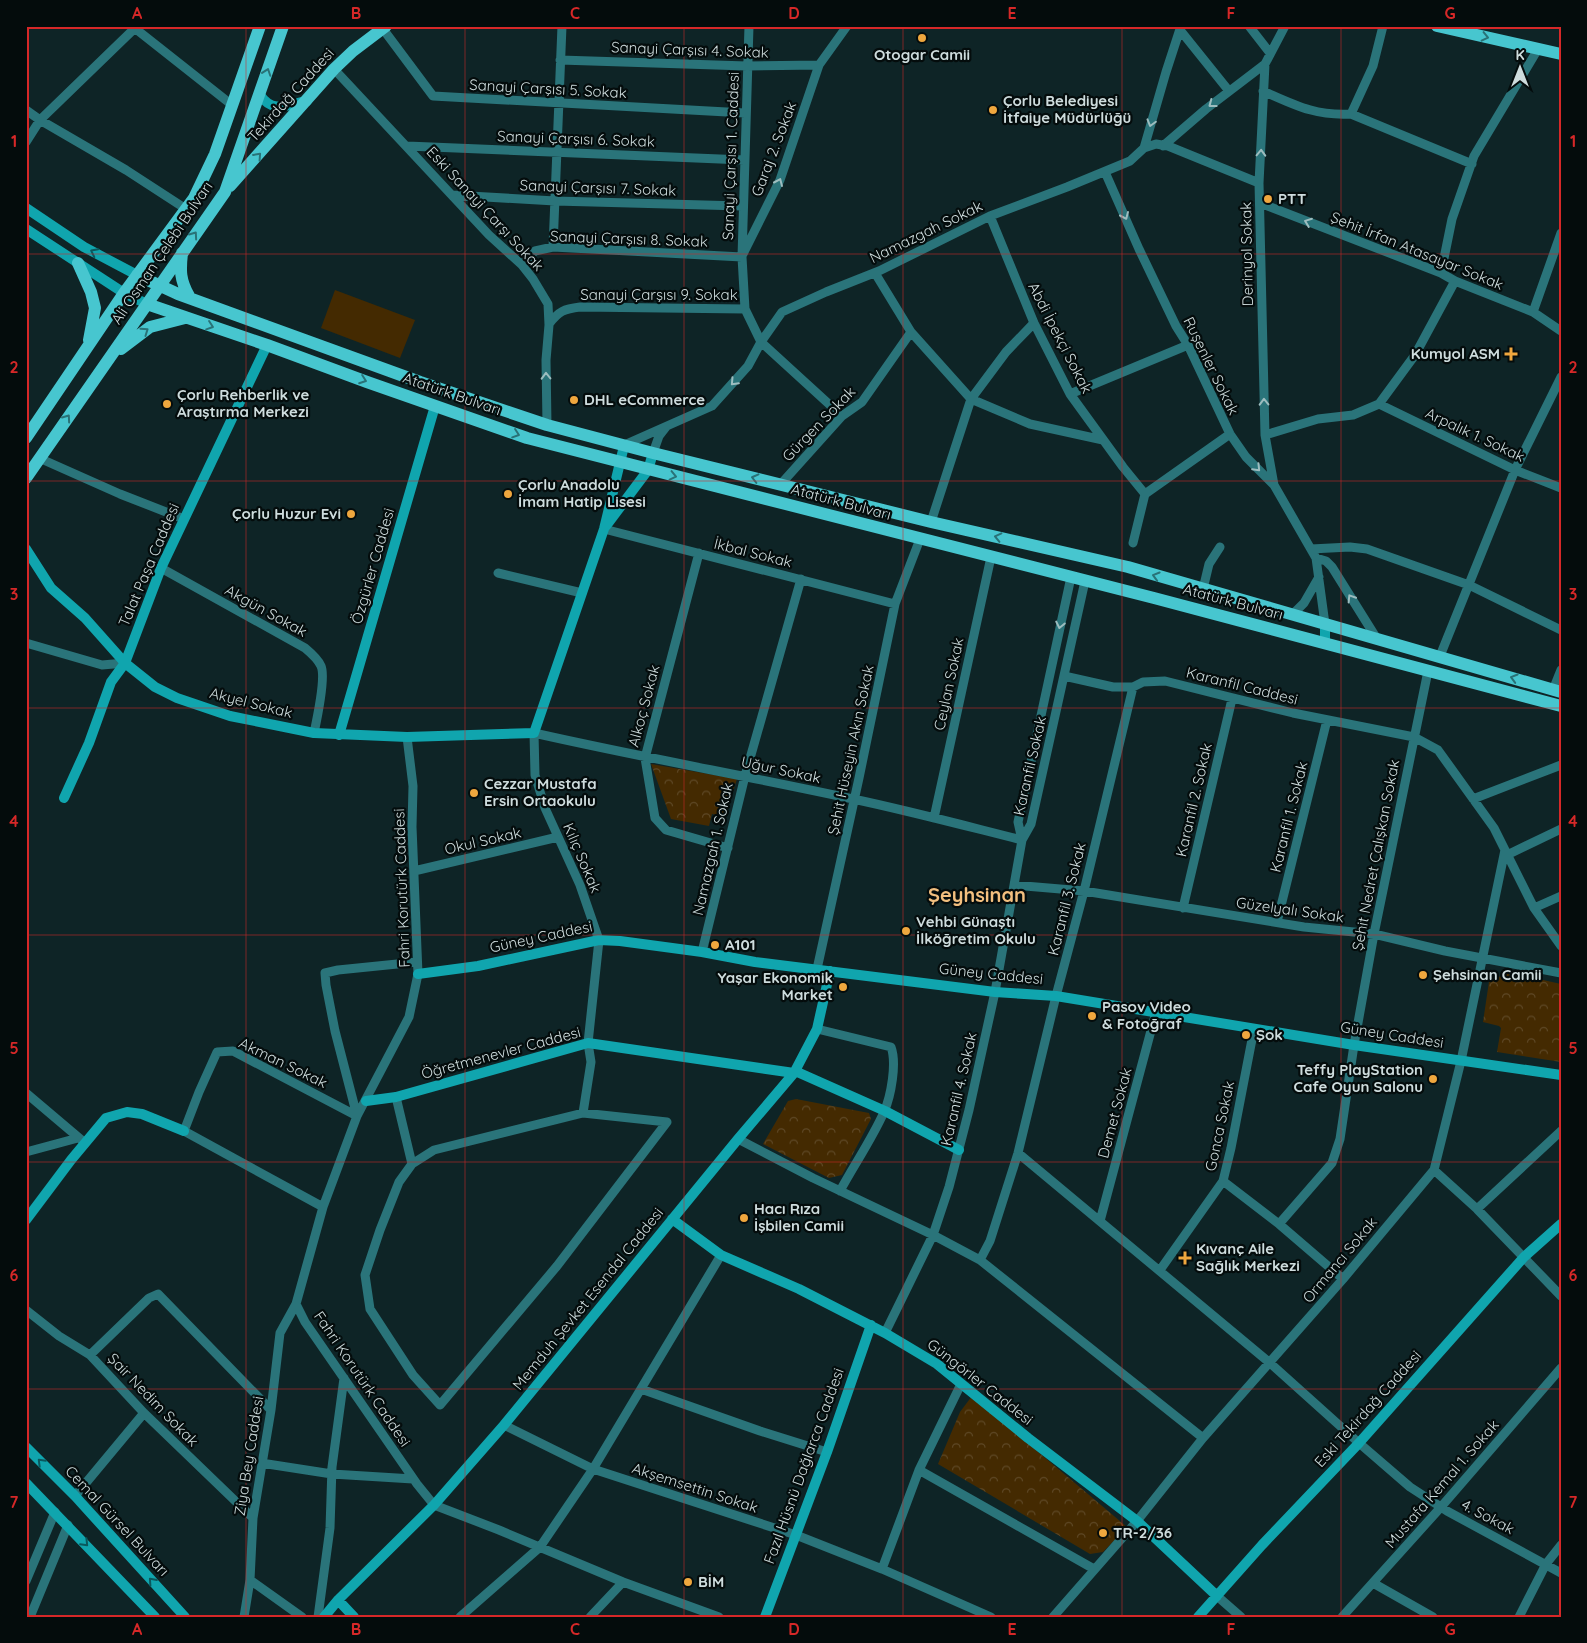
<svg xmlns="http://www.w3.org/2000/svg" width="1587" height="1643" viewBox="0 0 1587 1643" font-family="Quicksand,sans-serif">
<defs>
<pattern id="park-crowns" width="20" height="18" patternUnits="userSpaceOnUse" patternTransform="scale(1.25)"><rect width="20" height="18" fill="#442a01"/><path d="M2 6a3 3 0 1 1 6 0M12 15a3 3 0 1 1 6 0" fill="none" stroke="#5e4826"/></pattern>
</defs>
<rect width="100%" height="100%" fill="#0e2426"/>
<!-- park -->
<path fill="url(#park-crowns)" d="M 651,764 L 737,779 L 725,817 L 712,814 L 709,826 L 671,819 Z
M 1507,972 L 1561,984 L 1561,1062 L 1497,1052 L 1501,1028 L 1499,1026 L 1483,1022 L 1490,975 L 1499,977 Z
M 796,1099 L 869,1113 L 871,1119 L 842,1175 L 829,1178 L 763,1144 L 788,1101 Z
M 972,1396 L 1127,1527 L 1103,1552 L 1090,1554 L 938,1464 L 960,1412 Z"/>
<!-- pitch -->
<path fill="#442a01" d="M 335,290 L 415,320 L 400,358 L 321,328 Z"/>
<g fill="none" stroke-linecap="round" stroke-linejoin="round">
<!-- street -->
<path stroke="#2a747a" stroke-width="9" d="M 132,26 L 232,105
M 749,26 L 742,257 L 745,309 L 761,342 L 842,416
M 1249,26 L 1270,53
M 383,29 L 433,96 L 745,113
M 1180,30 L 1229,91
M 560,60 L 747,66 L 819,65
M 334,69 L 489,235 L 522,265 L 533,279 L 548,304 L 549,325 L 546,360 L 547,425
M 1263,91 C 1295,105 1315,116 1351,114 L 1472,164
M 26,110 L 40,120 L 126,170 L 186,209
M 1351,114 L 1373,66 L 1383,26
M 26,142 L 40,120 L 135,28
M 407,146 L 744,160
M 1163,146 L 1206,109 L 1265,64
M 1144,148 L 1156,144 L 1168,146 L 1259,183
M 1105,172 L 1139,249 L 1176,326 L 1188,345 L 1205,381 L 1230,434 L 1246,457 L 1274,485 L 1316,558 L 1325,624
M 452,195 L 555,201 L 742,206
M 1260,203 L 1441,273 L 1455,281 L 1533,312 L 1561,331
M 990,216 L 1034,323 L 1070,394 L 1123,467 L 1145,494 L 1133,543
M 553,247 L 562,26
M 743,254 L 780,180 L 819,65 L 847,26
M 522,265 L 535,251 L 553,247 L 742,257
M 875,273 L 911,332 L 971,399 L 1030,424 L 1103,440
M 1441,273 L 1452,219 L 1474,156 L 1538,49
M 1533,312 L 1561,233
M 549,324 C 559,311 564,309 580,307 L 745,309
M 1070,394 L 1188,345
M 1379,404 L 1515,470 L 1561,488
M 1265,435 L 1318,419 L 1353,415 L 1379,404 L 1415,355 L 1455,281
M 624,445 L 712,406 L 748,366 L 761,342 L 782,312 L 826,292 L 879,271 L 990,216 L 1067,187 L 1130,161 L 1144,148 L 1166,72 L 1181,26
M 653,453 L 659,436 L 666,427
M 39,458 L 120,494 L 184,519
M 780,485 L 842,416 L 862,402 L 911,332
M 1274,485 L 1265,435 L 1259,183 L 1265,64 L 1285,26
M 1145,494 L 1230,434
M 931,522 L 971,399 L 1006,352 L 1034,323
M 604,529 L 895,604
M 1311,549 L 1350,547 L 1367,549 L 1469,585 L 1561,630
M 699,553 L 645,758 L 655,818 L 666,830 L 728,848
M 1316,558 L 1326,561 L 1332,567 L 1377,639
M 161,568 L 305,648 C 311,653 318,659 321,666 C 326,677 317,719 314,733
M 498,573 L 582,593
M 1203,589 L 1209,564 L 1220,547
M 1292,615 L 1304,603 L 1319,577
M 26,643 L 102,665 L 125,663
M 1440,656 L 1515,470 L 1561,377
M 1064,676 L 1113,687 L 1133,687 L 1143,682 L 1165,681 L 1293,713 L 1414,737 L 1438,750 L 1494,828 L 1534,908 L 1561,946
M 1553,690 L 1561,670
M 407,737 L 413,786 L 412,827 L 418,974 L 409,1017 L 357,1116 L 323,1207 L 296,1304 L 305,1322 L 417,1484 L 434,1505 L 499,1530 L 623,1582 L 719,1617
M 1473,799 L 1561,765
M 934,818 L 991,557
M 1022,840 L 1018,822 L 1071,577
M 1507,855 L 1561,829
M 414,871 L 558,837
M 1014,885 L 1084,891 L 1304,927 L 1374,934 L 1445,951 L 1561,973
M 1183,908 L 1232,699
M 1534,908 L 1561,896
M 1277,922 L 1327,720
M 702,952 L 745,776 L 801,579
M 817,969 L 859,778 L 895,604 L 920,539
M 817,1029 L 891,1047 C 897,1063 891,1096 884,1112 C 872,1139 854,1165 840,1191
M 26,1093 L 85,1143
M 396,1097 L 412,1164
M 583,1113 L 667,1122 L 557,1266 L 440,1405 L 413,1375 L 370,1309 L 365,1275 L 380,1230 L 399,1182 L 412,1164 L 434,1150 Z
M 583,1113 L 591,1062 L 588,1043 L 599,940 L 580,885 L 545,808 L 535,775 L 534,733 C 640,757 747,776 853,799 C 910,811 966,826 1022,840
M 357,1116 L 335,1031 L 326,985 L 325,973 L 338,970 L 417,962
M 738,1139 L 813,1178 L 933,1235 L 980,1260 L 1203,1438
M 26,1152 L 78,1138
M 1018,1153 L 1270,1363 L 1359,1443 L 1410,1487 L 1447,1511 L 1561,1573
M 1434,1170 L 1477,1209 L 1561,1296
M 1223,1181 L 1279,1224 L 1343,1279
M 323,1207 L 184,1131 L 199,1092 L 217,1052 L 233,1051 L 357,1116
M 1477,1209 L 1561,1131
M 1100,1221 L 1156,1012
M 1279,1224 L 1332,1163 L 1340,1139 L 1354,1045 L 1374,934 L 1428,671
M 980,1260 L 990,1241 L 1018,1153 L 1056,996 L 1084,891 L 1133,687
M 1160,1270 L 1223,1181 L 1231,1148 L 1254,1029
M 26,1310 L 59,1336 L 90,1355 L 144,1413 L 253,1518
M 885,1333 L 933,1235 L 949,1187 L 969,1110 L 995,992 L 1022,840 L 1031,824 L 1085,581
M 90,1355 L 149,1298 L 158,1294 L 271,1410
M 641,1389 L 760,1431 L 827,1452
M 504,1425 L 593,1469 L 796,1535 L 882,1569 L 991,1617
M 261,1463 L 332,1474 L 413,1479
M 919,1470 L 1094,1569
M 75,1496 L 144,1413
M 882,1569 L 919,1470 L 961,1384
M 250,1580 L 302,1617
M 26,1581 L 55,1512
M 1373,1583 L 1433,1617
M 1217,1596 L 1241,1617
M 30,1617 L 68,1525
M 244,1617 L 250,1580 L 253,1518 L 271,1410 L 280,1333 L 296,1304
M 318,1617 L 330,1528 L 332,1467 L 344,1378
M 460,1617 L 540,1547 L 593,1469 L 721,1255
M 590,1617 L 623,1582
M 1053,1617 L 1137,1521 L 1203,1438 L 1343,1279 L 1434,1170 L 1461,1061 L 1505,850
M 1342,1617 L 1441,1507 L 1561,1368
M 1519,1617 L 1546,1564 L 1561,1545"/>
<!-- secondary -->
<path stroke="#10a5ae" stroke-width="10" d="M 260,95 C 273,114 287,105 307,101
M 26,208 L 84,247 L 137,275
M 26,229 L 124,293 L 147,304
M 606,526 L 648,470 L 653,453
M 26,549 L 51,588 L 85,618 L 125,663 L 155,687 L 177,698 L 230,716 L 314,733 L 407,737 L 534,733 L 604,529 L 624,446
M 1325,644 L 1325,624
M 339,735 L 435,406
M 64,798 L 89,743 L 111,682 L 125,663 L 161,568 L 267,345
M 418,974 L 478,966 L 599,940 L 620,941 L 702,952 L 755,962 L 995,992 L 1056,996 L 1354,1045 L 1561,1075
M 795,1071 L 885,1111 L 959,1150
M 366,1101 L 396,1097 L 588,1043 L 794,1073
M 672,1219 L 721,1255 L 799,1289 L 885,1333 L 937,1364 L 1028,1438 L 1137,1521 L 1217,1596
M 26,1220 L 71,1160 L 106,1118 L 127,1112 L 142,1114 L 184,1131
M 26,1447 L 75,1496 L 185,1617
M 26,1483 L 155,1617
M 338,1600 L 354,1617
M 324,1617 L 338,1600 L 434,1505 L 504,1425 L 738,1139 L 794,1073 L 817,1029 L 830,971
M 765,1617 L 827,1452 L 871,1325
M 1198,1617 L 1262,1545 L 1359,1443 L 1524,1257 L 1561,1224"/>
<!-- primary -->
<path stroke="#47c6cf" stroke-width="12" d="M 1437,26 L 1561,54
M 230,186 L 334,69 L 353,51 L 386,26
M 182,253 C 180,271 180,280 189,296
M 78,263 L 91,292 L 95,308 L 89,340
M 137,275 L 178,294 L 420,382 L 547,425 L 653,453 L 931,522 L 1128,567 L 1561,692
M 147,304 L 267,345 L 367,382 L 527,438 L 1154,598 L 1561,706
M 121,349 L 150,327 L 185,318
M 26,438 L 124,293 L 194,198 L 215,154 L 260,26
M 26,478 L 225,192 L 283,26"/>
</g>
<!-- one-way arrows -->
<defs><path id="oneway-chevron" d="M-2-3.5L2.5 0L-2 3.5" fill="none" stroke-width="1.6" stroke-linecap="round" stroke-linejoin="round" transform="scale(1.25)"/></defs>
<g stroke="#297277">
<use href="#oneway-chevron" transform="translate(1485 37) rotate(13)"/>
<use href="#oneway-chevron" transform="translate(267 72) rotate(-71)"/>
<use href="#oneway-chevron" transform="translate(258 156) rotate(-48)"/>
<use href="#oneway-chevron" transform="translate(194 235) rotate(-55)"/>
<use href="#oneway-chevron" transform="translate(210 326) rotate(19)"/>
<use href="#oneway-chevron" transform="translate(145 331) rotate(-35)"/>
<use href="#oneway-chevron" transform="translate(363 380) rotate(20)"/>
<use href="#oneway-chevron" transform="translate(67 418) rotate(-55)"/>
<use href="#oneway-chevron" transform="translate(516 434) rotate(19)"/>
<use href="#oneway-chevron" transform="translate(673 476) rotate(13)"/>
<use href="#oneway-chevron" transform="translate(755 478) rotate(-166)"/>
<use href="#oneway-chevron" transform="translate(998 537) rotate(-167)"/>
<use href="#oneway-chevron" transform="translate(1156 576) rotate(-164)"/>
<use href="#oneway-chevron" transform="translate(1514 678) rotate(-164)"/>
</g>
<g stroke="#9dbdbf">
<use href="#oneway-chevron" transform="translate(1212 104) rotate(143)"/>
<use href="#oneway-chevron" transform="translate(1151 123) rotate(106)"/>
<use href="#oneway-chevron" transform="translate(1261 153) rotate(-88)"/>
<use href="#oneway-chevron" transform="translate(779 182) rotate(-66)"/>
<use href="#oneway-chevron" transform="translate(1125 216) rotate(66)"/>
<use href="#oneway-chevron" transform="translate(1308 222) rotate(-159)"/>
<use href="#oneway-chevron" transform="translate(546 376) rotate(-91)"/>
<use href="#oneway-chevron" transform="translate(734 382) rotate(133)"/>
<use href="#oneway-chevron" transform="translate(1264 402) rotate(-91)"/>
<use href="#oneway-chevron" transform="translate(1257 468) rotate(46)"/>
<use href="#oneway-chevron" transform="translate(1351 598) rotate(-122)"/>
<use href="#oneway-chevron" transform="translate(1060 625) rotate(102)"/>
</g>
<g stroke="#0a585d">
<use href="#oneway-chevron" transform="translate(94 252) rotate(-153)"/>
<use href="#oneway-chevron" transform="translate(41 1462) rotate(-135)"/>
<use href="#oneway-chevron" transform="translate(85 1543) rotate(46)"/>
<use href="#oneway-chevron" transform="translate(152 1581) rotate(-132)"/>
</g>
<!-- grid -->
<path fill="none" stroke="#d62828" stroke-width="1" stroke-opacity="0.55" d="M 246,26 L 246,1617M 465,26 L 465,1617M 684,26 L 684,1617M 903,26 L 903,1617M 1122,26 L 1122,1617M 1341,26 L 1341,1617M 26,254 L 1561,254M 26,481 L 1561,481M 26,708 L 1561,708M 26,935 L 1561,935M 26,1162 L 1561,1162M 26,1389 L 1561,1389"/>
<!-- markers -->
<g fill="#efa73e" stroke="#040c0c" stroke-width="2">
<circle cx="922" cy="38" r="5"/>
<circle cx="993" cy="110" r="5"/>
<circle cx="1268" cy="199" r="5"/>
<path d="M1508.5 346.5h5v5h5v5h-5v5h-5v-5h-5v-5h5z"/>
<circle cx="574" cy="400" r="5"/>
<circle cx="167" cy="404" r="5"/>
<circle cx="508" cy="494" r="5"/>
<circle cx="351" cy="514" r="5"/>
<circle cx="474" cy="793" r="5"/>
<circle cx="906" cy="931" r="5"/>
<circle cx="715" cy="945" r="5"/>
<circle cx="1423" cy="975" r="5"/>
<circle cx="843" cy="987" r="5"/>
<circle cx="1092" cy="1016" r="5"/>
<circle cx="1246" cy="1035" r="5"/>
<circle cx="1433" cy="1079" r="5"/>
<circle cx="744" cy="1218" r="5"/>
<path d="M1182.5 1250.5h5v5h5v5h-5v5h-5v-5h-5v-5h5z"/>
<circle cx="1103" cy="1533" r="5"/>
<circle cx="688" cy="1582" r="5"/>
</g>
<g text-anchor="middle" stroke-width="4.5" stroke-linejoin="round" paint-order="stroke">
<!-- street labels -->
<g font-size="15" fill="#cedcdd" stroke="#040c0c">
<text transform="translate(690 50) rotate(2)" y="5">Sanayi Çarşısı 4. Sokak</text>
<text transform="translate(548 89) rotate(3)" y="5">Sanayi Çarşısı 5. Sokak</text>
<text transform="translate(291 95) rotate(-48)" y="5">Tekirdağ Caddesi</text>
<text transform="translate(576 139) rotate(2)" y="5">Sanayi Çarşısı 6. Sokak</text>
<text transform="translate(774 149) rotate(-69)" y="5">Garaj 2. Sokak</text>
<text transform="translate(731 156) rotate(-88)" y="5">Sanayi Çarşısı 1. Caddesi</text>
<text transform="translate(598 188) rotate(2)" y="5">Sanayi Çarşısı 7. Sokak</text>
<text transform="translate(485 209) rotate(47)" y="5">Eski Sanayi Çarşı Sokak</text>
<text transform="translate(926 232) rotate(-26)" y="5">Namazgah Sokak</text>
<text transform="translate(629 239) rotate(2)" y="5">Sanayi Çarşısı 8. Sokak</text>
<text transform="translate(1417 251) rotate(22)" y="5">Şehit İrfan Atasayar Sokak</text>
<text transform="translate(162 253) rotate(-56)" y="5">Ali Osman Çelebi Bulvarı</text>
<text transform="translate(1247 254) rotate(-91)" y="5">Derinyol Sokak</text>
<text x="659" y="300">Sanayi Çarşısı 9. Sokak</text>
<text transform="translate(1060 338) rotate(63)" y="5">Abdi İpekçi Sokak</text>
<text transform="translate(1211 366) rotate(64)" y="5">Ruşenler Sokak</text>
<text transform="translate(452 394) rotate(19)" y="5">Atatürk Bulvarı</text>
<text transform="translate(819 424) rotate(-46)" y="5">Gürgen Sokak</text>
<text transform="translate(1475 435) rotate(25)" y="5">Arpalık 1. Sokak</text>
<text transform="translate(841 502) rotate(15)" y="5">Atatürk Bulvarı</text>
<text transform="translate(753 553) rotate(14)" y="5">İkbal Sokak</text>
<text transform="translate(149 565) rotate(-67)" y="5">Talat Paşa Caddesi</text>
<text transform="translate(373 566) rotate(-74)" y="5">Özgürler Caddesi</text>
<text transform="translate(1233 602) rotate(15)" y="5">Atatürk Bulvarı</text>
<text transform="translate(266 611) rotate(29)" y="5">Akgün Sokak</text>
<text transform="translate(949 684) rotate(-78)" y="5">Ceylan Sokak</text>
<text transform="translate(1242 686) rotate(14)" y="5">Karanfil Caddesi</text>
<text transform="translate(251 703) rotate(14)" y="5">Akyel Sokak</text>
<text transform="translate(644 706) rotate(-75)" y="5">Alkoç Sokak</text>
<text transform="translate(851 750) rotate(-78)" y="5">Şehit Hüseyin Akın Sokak</text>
<text transform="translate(1030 766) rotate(-77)" y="5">Karanfil Sokak</text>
<text transform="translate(781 770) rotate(12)" y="5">Uğur Sokak</text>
<text transform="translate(1194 800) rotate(-77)" y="5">Karanfil 2. Sokak</text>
<text transform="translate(1289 817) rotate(-76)" y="5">Karanfil 1. Sokak</text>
<text transform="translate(483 841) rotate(-13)" y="5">Okul Sokak</text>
<text transform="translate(713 849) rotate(-77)" y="5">Namazgah 1. Sokak</text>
<text transform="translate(1376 855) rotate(-79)" y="5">Şehit Nedret Çalışkan Sokak</text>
<text transform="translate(582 858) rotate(67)" y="5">Kılıç Sokak</text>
<text transform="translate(402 888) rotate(-92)" y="5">Fahri Korutürk Caddesi</text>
<text transform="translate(1067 899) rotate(-76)" y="5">Karanfil 3. Sokak</text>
<text transform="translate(1290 910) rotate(8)" y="5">Güzelyalı Sokak</text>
<text transform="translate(541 937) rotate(-12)" y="5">Güney Caddesi</text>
<text transform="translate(991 974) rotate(6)" y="5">Güney Caddesi</text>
<text transform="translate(1392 1035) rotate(9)" y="5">Güney Caddesi</text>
<text transform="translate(501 1053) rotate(-15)" y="5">Öğretmenevler Caddesi</text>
<text transform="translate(283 1063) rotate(26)" y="5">Akman Sokak</text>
<text transform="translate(959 1089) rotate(-77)" y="5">Karanfil 4. Sokak</text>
<text transform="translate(1115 1113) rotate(-75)" y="5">Demet Sokak</text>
<text transform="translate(1220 1126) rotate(-78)" y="5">Gonca Sokak</text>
<text transform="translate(1340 1260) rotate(-50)" y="5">Ormancı Sokak</text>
<text transform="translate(588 1299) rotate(-51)" y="5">Memduh Şevket Esendal Caddesi</text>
<text transform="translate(362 1379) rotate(56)" y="5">Fahri Korutürk Caddesi</text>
<text transform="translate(980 1382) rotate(38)" y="5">Güngörler Caddesi</text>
<text transform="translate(153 1400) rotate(46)" y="5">Şair Nedim Sokak</text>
<text transform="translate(1368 1409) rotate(-48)" y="5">Eski Tekirdağ Caddesi</text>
<text transform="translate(249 1456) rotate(-81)" y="5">Ziya Bey Caddesi</text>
<text transform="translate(804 1466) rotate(-70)" y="5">Fazıl Hüsnü Dağlarca Caddesi</text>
<text transform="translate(1442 1484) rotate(-49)" y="5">Mustafa Kemal 1. Sokak</text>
<text transform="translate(695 1488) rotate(18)" y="5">Akşemsettin Sokak</text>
<text transform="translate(1488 1517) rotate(28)" y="5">4. Sokak</text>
<text transform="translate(117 1521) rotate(47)" y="5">Cemal Gürsel Bulvarı</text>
</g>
<!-- poi labels -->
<g font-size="15" font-weight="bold" fill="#cedcdd" stroke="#040c0c" text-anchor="start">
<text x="922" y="60" text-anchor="middle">Otogar Camii</text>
<text x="1003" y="106">Çorlu Belediyesi<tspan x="1003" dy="17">İtfaiye Müdürlüğü</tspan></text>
<text x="1278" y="204">PTT</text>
<text x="1500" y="359" text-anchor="end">Kumyol ASM</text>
<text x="177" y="400">Çorlu Rehberlik ve<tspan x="177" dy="17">Araştırma Merkezi</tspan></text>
<text x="584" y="405">DHL eCommerce</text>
<text x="518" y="490">Çorlu Anadolu<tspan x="518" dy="17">İmam Hatip Lisesi</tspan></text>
<text x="341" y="519" text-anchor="end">Çorlu Huzur Evi</text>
<text x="484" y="789">Cezzar Mustafa<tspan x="484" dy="17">Ersin Ortaokulu</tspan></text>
<text x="916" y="927">Vehbi Günaştı<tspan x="916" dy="17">İlköğretim Okulu</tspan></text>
<text x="725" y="950">A101</text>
<text x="1433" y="980">Şehsinan Camii</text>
<text x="833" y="983" text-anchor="end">Yaşar Ekonomik<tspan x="833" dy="17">Market</tspan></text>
<text x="1102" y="1012">Pasov Video<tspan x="1102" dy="17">&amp; Fotoğraf</tspan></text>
<text x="1256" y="1040">Şok</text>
<text x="1423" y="1075" text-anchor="end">Teffy PlayStation<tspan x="1423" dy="17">Cafe Oyun Salonu</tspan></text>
<text x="754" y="1214">Hacı Rıza<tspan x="754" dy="17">İşbilen Camii</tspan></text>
<text x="1196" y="1254">Kıvanç Aile<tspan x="1196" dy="17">Sağlık Merkezi</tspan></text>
<text x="1113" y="1538">TR-2/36</text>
<text x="698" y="1587">BİM</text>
</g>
<!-- district labels -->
<g font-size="20" font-weight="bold" fill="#f2bf7f" stroke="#040c0c">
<text x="977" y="902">Şeyhsinan</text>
</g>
</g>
<!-- border -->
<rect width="1587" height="1643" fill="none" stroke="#040c0c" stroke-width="55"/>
<!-- north arrow -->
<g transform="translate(1520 68)" stroke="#040c0c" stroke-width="4" paint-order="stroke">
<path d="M0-4L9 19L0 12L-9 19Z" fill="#cedcdd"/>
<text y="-8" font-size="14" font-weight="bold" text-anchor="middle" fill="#cedcdd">K</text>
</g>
<rect x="28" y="28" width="1532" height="1588" fill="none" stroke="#d62828" stroke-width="2"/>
<g font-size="16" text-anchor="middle" font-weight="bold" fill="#d62828">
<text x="137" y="19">A</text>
<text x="356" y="19">B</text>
<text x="575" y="19">C</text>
<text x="794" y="19">D</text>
<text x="1012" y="19">E</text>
<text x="1231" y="19">F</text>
<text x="1450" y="19">G</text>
<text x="14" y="147">1</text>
<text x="1573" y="147">1</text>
<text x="14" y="373">2</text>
<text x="1573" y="373">2</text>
<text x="14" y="600">3</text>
<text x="1573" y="600">3</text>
<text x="14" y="827">4</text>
<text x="1573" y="827">4</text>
<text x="14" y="1054">5</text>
<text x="1573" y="1054">5</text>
<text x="14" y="1281">6</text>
<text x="1573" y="1281">6</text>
<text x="14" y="1508">7</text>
<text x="1573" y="1508">7</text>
<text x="137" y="1635">A</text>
<text x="356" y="1635">B</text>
<text x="575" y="1635">C</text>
<text x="794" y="1635">D</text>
<text x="1012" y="1635">E</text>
<text x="1231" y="1635">F</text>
<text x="1450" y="1635">G</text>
</g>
</svg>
